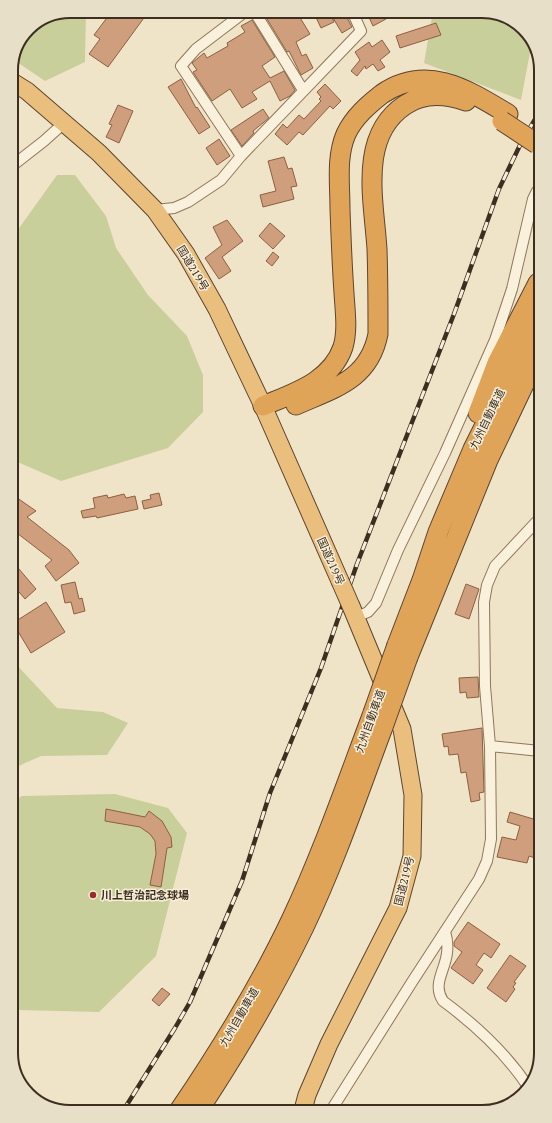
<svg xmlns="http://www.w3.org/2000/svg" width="552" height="1123" viewBox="0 0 552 1123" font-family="'PT Serif','Noto Sans JP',serif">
<rect width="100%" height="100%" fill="#f0e4c8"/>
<!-- green -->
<path fill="#c9cf9b" d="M 70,11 L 86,11 L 85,62 L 45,81 L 14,60 L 28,28 Z
M 433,11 L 486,11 L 518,23 L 532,42 L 521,100 L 424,63 Z
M 57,175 L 75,175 L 106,216 L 116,248 L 148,295 L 187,336 L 203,375 L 203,412 L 168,448 L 61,481 L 13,460 L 12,238 Z
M 14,662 L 57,708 L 103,712 L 128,723 L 107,755 L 41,756 L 14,768 Z
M 115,794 L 168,808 L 187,833 L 156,956 L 99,1012 L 16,1010 L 14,801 L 22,796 Z"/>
<!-- building -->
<path fill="#cf9f7d" stroke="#8d5f41" d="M 112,11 L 149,11 L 108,67 L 89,54 L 100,39 L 94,35 Z
M 268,11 L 296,11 L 310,34 L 296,42 L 302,56 L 306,54 L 313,68 L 301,75 L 289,51 L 287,52 L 264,14 Z
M 313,11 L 329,11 L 334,22 L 321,28 Z
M 366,11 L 382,11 L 386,19 L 373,26 Z
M 344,12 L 352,27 L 342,33 L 333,18 Z
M 252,20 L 275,57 L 262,66 L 270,78 L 284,71 L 295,90 L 290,96 L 280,101 L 270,81 L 252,92 L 257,99 L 242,108 L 230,89 L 212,101 L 193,72 L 197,70 L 192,63 L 204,53 L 207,58 L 228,46 L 227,43 L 245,32 L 241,26 Z
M 436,23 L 441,35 L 400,48 L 396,36 Z
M 382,40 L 390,52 L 380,60 L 385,67 L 378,71 L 373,64 L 366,69 L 365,66 L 357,76 L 351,71 L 360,60 L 355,52 L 369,42 L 372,47 Z
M 181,79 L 196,108 L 197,107 L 210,127 L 199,134 L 168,87 Z
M 325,84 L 341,101 L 333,109 L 330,106 L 303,135 L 299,132 L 287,145 L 275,134 L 283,124 L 287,128 L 299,115 L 304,119 L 321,101 L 319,99 L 321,97 L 317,92 Z
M 118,105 L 133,111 L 119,143 L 106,137 L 112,125 L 109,124 Z
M 263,109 L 269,118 L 253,131 L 254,133 L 242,146 L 231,130 Z
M 219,139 L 230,156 L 217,165 L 206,148 Z
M 284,157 L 288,169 L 292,168 L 297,186 L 291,187 L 294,199 L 263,207 L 260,195 L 276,191 L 268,161 Z
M 227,220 L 243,241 L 222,257 L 231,271 L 219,279 L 205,258 L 222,245 L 213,227 Z
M 270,223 L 285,236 L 273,249 L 259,236 Z
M 273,252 L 279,257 L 272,266 L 266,261 Z
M 159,493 L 162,505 L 144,509 L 142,501 L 151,499 L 150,495 Z
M 124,494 L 126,498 L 135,496 L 138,509 L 97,518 L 96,516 L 83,518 L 81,511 L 95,508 L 93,498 L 107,495 L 108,498 Z
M 13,495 L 36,511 L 27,517 L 69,550 L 79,563 L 56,581 L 45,566 L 52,560 L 13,530 Z
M 13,562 L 36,589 L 25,599 L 13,585 Z
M 75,582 L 79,599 L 82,598 L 85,611 L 74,614 L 71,602 L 65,603 L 61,585 Z
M 466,584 L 479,589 L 469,619 L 455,614 Z
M 46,602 L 65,632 L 31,653 L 13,623 Z
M 478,677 L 479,697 L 467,698 L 466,692 L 460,693 L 459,678 Z
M 482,728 L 484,792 L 479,793 L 480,800 L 471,802 L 466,772 L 461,773 L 458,754 L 449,755 L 448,746 L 444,747 L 442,734 Z
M 106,809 L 145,817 L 149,811 L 162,821 L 171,837 L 172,847 L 167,848 L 161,887 L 150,885 L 156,854 L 155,841 L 150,834 L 140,827 L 105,821 Z
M 510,812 L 540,821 L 540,852 L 538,859 L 529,856 L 527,863 L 497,857 L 502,837 L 516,840 L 520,826 L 507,822 Z
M 468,922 L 500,944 L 491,958 L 484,953 L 476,965 L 483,970 L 473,984 L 451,968 L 462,952 L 454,946 L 454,942 Z
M 510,955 L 526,966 L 514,982 L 516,983 L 513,987 L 515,989 L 506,1002 L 487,988 Z
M 162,988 L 170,994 L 159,1006 L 152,1000 Z"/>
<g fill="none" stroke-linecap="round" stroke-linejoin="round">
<defs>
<path id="minor" d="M 254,11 L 303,90
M 241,156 L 181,66 L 196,49 L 246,11
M 12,166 L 44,141 L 64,123
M 155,210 L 174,208 L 188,202 L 221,180 L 241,156 L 361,31 L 352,11
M 356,617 L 368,612 L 376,603 L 398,550 L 445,453 L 495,340 L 512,289 L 533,199 L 537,191
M 490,746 L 540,751
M 445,931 C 447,938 448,945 447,953 C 445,971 432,984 443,1001 C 477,1026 506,1053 529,1088
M 332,1109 L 412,982 L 479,879 L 487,861 L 491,839 L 490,746 L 485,686 L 484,602 L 487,585 L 495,566 L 539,519"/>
<path id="trunk" d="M 11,81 L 27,91 L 99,153 L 155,210 L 186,254 L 217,309 L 263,406 L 340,581
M 303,1110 L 307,1095 L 329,1044 L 398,908 L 412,856 L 413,795 L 402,729 L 351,606"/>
<path id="motorway" d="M 296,405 C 334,388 369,380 378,334 C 378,305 378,277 377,249 C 374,201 358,136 405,105 C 424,92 446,94 466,101
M 263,406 C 294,393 331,382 343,347 C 348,330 345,311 344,293 C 342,265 341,237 340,209 C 340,184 336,157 346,134 C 354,117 368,105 382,94 C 427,63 468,90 508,114
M 478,413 L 497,363 L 538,283
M 397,645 L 422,580 L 438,532 L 473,449 L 538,319
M 408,657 L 488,460 L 538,355
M 179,1111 C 221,1049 260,986 292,918 C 323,852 347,782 373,713
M 198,1111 C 237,1052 273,991 304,927 C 335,862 358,794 383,727"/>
</defs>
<!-- minor casing -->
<use href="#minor" stroke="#8d765c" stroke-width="12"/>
<!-- trunk casing -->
<use href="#trunk" stroke="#5b4430" stroke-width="19"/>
<!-- motorway casing -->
<use href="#motorway" stroke="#5b4430" stroke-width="21"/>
<!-- minor -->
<use href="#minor" stroke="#faf1dc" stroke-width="10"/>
<!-- trunk -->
<use href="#trunk" stroke="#eabe7c" stroke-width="17"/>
<!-- motorway -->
<use href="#motorway" stroke="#e0a458" stroke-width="19"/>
<defs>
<path id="rail" d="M 123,1111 L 175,1028 L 190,1002 L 242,881 L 270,793 L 321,668 L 357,564 L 454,314 L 499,189 L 521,143 L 537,116"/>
</defs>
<!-- rail casing -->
<use href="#rail" stroke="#3d2e20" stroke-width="4.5"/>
<!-- rail -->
<use href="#rail" stroke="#f7eed8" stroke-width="3" stroke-dasharray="9" stroke-linecap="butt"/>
<defs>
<path id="trunk-bridge" d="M 340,581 L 351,606"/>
<path id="motorway-bridge" d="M 502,121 L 537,144
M 373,713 L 397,645
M 383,727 L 408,657"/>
</defs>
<!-- trunk-bridge casing -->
<use href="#trunk-bridge" stroke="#5b4430" stroke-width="19" stroke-linecap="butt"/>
<!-- motorway-bridge casing -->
<use href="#motorway-bridge" stroke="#5b4430" stroke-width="21" stroke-linecap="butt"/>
<!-- trunk-bridge -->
<use href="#trunk-bridge" stroke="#eabe7c" stroke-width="17"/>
<!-- motorway-bridge -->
<use href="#motorway-bridge" stroke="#e0a458" stroke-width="19"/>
</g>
<!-- markers -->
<circle fill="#9e2a2b" stroke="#f7eed8" stroke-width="1.5" cx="93" cy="895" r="4"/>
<g text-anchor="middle" stroke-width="3" stroke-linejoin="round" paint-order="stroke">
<!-- street labels -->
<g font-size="11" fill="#3d2e20" stroke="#f7eed8">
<text transform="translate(193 268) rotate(59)" y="4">国道219号</text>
<text transform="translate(487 419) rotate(-64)" y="4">九州自動車道</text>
<text transform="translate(331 561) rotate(66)" y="4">国道219号</text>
<text transform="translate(370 721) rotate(-70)" y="4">九州自動車道</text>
<text transform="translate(404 881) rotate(-76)" y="4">国道219号</text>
<text transform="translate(239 1017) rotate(-60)" y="4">九州自動車道</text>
</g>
<!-- poi labels -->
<g font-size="11" font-weight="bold" fill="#3d2e20" stroke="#f7eed8" text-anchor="start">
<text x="101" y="899">川上哲治記念球場</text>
</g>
</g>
<!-- crop -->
<path d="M0 0H552V1123H0ZM70 18H482A52 52 0 0 1 534 70V1053A52 52 0 0 1 482 1105H70A52 52 0 0 1 18 1053V70A52 52 0 0 1 70 18Z" fill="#e8dfc9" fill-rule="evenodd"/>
<path fill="none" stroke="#3d2e20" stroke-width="2" d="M70 18H482A52 52 0 0 1 534 70V1053A52 52 0 0 1 482 1105H70A52 52 0 0 1 18 1053V70A52 52 0 0 1 70 18Z"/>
</svg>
